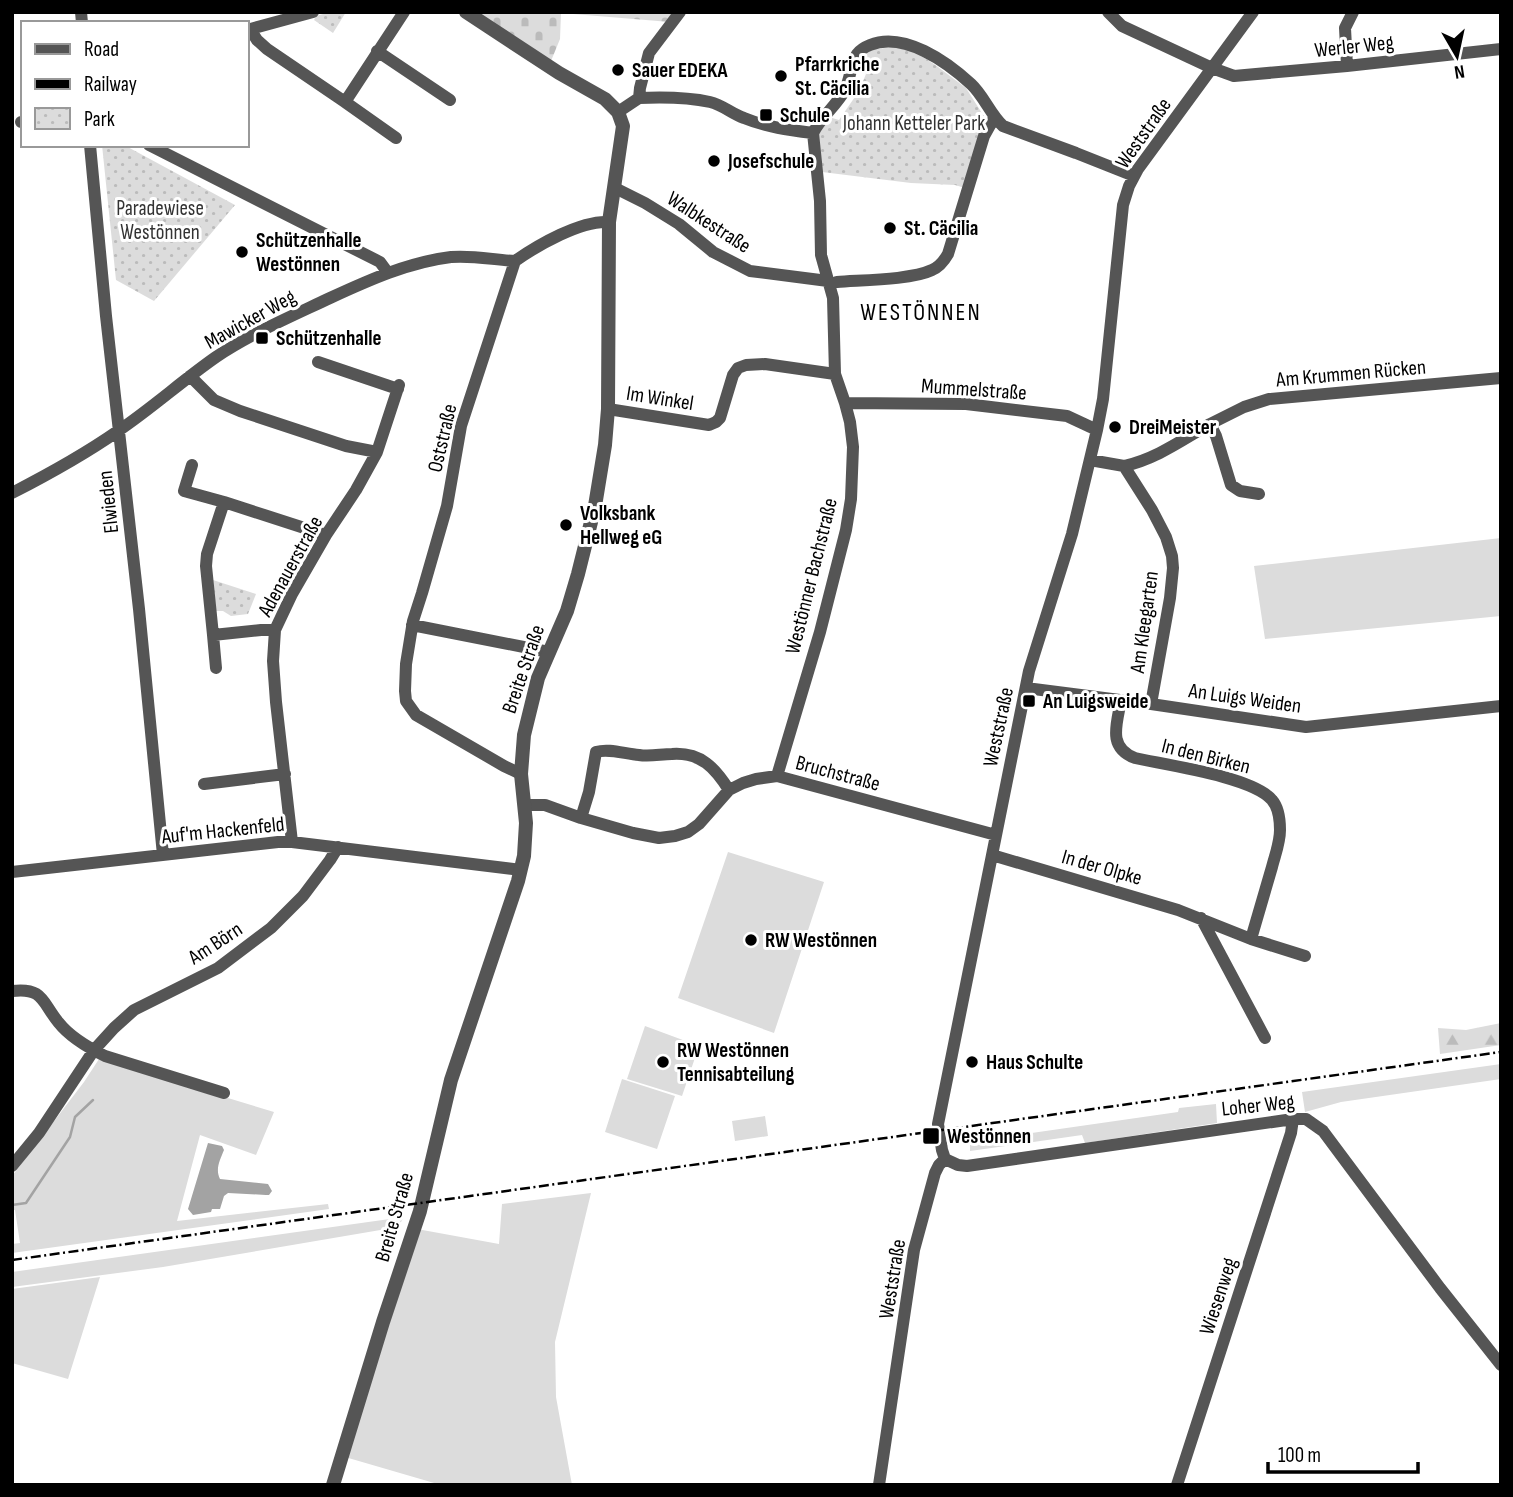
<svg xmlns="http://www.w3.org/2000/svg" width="1513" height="1497" viewBox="0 0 1513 1497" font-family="'Sofia Sans Condensed',sans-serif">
<defs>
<pattern id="forest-firs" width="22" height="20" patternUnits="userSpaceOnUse" patternTransform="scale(1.75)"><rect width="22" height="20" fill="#dcdcdc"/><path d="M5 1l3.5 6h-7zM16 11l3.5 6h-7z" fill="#bbb"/></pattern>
<pattern id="cemetery-stones" width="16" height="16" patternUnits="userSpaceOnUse" patternTransform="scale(1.75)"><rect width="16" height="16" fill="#dcdcdc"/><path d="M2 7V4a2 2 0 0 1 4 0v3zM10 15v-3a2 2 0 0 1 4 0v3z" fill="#bbb"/></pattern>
<pattern id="park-dots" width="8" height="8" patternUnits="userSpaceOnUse" patternTransform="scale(1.75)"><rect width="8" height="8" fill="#dcdcdc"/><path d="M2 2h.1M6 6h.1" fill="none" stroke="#bbb" stroke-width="1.8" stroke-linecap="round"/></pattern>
</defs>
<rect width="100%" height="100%" fill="#fff"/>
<!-- green -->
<path fill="#dcdcdc" d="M 1501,538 L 1501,616 L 1265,639 L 1254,566 Z
M 728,852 L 824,882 L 774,1033 L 678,998 Z
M 645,1026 L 699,1046 L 682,1096 L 627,1079 Z
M 99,1059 L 274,1112 L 256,1155 L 200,1135 L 177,1221 L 328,1204 L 329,1209 L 12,1253 L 12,1244 L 20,1243 L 15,1210 L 12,1210 L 12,1176 L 84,1082 Z
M 1501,1064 L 1501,1079 L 1341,1102 L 1305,1112 L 1302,1092 Z
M 622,1079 L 675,1096 L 657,1149 L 605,1132 Z
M 1216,1104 L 1217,1123 L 1085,1143 L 1082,1135 L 970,1151 L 970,1145 L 1011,1140 L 1011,1136 L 1178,1112 L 1179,1108 Z
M 765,1116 L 768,1136 L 735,1141 L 732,1121 Z
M 591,1193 L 555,1342 L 556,1397 L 572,1485 L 441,1485 L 345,1457 L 417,1229 L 499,1244 L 502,1204 Z
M 404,1217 L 398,1227 L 163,1267 L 12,1287 L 12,1272 Z
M 100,1277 L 68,1379 L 12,1363 L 12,1289 Z"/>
<!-- forest -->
<path fill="url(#forest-firs)" d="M 1501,1023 L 1501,1045 L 1440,1054 L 1438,1028 L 1466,1030 Z"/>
<!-- cemetery -->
<path fill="url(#cemetery-stones)" d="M 475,12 L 675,12 L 670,22 L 561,13 L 560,39 L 551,61 Z"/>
<!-- park -->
<path fill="url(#park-dots)" d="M 330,12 L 346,12 L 333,33 L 314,20 L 316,16 Z
M 894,47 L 913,51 L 934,64 L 966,88 L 985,118 L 965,188 L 955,185 L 911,183 L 822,172 L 816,134 L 829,117 L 839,120 L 859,91 L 866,74 L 856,67 L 858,61 L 867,50 Z
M 102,145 L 124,145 L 235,205 L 154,301 L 116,280 Z
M 213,580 L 256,594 L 248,614 L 231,616 L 223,611 L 216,611 Z"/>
<!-- water -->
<path fill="#a3a3a3" d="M 208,1143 L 222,1146 L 224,1150 C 220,1160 215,1169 220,1179 L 268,1184 L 272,1191 L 269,1195 L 266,1195 L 228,1193 L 224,1196 L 220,1209 L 212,1209 L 211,1212 L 193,1215 L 188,1209 Z"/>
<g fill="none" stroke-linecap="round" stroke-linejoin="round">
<!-- stream -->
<path stroke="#a3a3a3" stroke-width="2.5" d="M 12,1205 L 26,1203 L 70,1137 L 75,1117 L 93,1100"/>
<!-- minor -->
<path stroke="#555" stroke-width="12" d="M 81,12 L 82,23
M 1108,12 L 1122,26 L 1212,68 L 1234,76 L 1347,66 L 1501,49
M 250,29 L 257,40 L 267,49 L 345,102 L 404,12
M 247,30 L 313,12
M 377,51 L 450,100
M 1347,66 L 1345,28 L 1353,12
M 639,98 C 662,97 687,97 710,102 C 723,105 732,114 744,118 C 766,127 789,130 813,133
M 639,98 L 640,88 L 649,53 L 680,12
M 345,102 L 396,138
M 618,112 L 639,98
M 21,122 L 23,122
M 90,145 L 106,316 L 139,609 L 163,855
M 149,145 L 380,262 L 388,273
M 615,188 L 645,203 L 679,224 L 713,252 L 750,271 L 828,281
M 515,261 L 461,426 L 447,506 L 422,593 L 413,621 L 406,664 L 405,691 L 406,701 L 416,715 L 504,766 L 521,774
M 837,282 C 862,280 911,280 932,270 C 939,267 944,261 948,254 L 984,136 L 994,118
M 318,362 L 398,389
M 190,376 L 214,400 L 240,411 L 346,446 L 377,452
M 845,403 L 966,404 L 1067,416 L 1097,430
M 608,409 L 709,425 L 716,422 L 720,418 L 733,375 L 738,368 L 746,365 L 765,364 L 835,374
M 1210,424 L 1244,407 L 1269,399 L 1501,378
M 1090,460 L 1124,466 L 1152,510 L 1166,537 L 1172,556 L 1173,568 L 1170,598 L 1151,704
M 192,465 L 184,491 L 224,502 L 207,554 L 206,566 L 213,635 L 261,630 L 275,630
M 1124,466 C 1156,459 1182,440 1210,424 L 1216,436 L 1231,485 L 1240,491 L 1259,494
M 12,493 C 49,474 85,454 118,431 C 152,408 183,380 216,357 C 252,333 292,316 330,298 C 369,280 409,262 451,257 C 473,255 494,260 515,261 C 538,245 581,220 609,222
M 224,502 L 326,535
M 412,625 L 549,652
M 213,635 L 216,668
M 1026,688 L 1151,704 L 1306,727 L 1501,706
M 1121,700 C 1117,724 1107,747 1135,758 C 1167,765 1253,777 1272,800 C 1279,808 1280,820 1280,830 C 1280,843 1275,855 1272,867 C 1265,891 1258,915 1251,939
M 777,776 L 820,632 L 846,530 L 851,499 L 853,447 L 850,422 L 845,403 L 835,374 L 833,298 L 821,255 L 820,201 L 813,133 C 821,117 836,106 845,90 C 850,79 851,64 857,54 C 860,50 865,47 870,45 C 904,31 947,62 971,84 C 984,96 990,114 1003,126 L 1076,153 L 1134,176
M 204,784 L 285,774
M 525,805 L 545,805 L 581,818 L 633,833 L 659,838 L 675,836 L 688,832 L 699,824 L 729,790 L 743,783 L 756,779 L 777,776 L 996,835
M 581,818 L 589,792 L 596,752 C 609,748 625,754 639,755 C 650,757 661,754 672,754 C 701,752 715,768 729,790
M 292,842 L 276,702 L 273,661 L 275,630 L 292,594 L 326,535 L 356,490 L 377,452 L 399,385
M 992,855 L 1178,910 L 1251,939 L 1305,956
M 12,872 L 278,842 L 292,842 L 521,870
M 1201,918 L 1265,1038
M 12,991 C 44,987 42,1003 59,1023 C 70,1037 89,1048 105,1056 L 224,1093
M 945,1159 L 942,1150 L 938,1124 L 1029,671 L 1072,534 L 1097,430 L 1103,399 L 1123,205 L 1129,186 L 1138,169 L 1253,12
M 945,1159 L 958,1165 L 967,1166 L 1293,1119 L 1306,1119 L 1323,1131 L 1440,1288 L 1501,1365
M 12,1166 L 39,1133 L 94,1050 L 114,1028 L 134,1010 L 218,968 L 271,928 L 303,896 L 330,860 L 338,847
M 879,1485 L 914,1250 L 935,1173 L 939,1165 L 945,1159
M 1177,1485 L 1291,1133 L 1293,1119"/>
<!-- tertiary -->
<path stroke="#555" stroke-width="14" d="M 333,1485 L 383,1322 L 420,1211 L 451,1080 L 518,881 L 524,856 L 526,823 L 521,774 L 524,735 L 538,678 L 567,611 L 578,574 L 595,506 L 605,445 L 608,409 L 609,222 L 623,126 L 618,112 L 605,99 L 559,73 L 466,12"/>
<!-- rail -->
<path stroke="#000" stroke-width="2.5" stroke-dasharray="10 3.5 2 3.5" stroke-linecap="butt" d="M 12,1260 L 1501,1052"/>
</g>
<!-- markers -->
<g fill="#000" stroke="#fff" stroke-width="2.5">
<circle cx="618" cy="70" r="7"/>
<circle cx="781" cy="76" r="7"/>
<rect x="759" y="108" width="14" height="14" rx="3.5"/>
<circle cx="714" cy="161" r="7"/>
<circle cx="890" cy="228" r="7"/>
<circle cx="242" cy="252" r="7"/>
<rect x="255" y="331" width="14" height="14" rx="3.5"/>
<circle cx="1115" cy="427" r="7"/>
<circle cx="566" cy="525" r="7"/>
<rect x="1022" y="694" width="14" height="14" rx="3.5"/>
<circle cx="751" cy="940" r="7"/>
<circle cx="663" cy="1062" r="7"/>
<circle cx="972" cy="1062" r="7"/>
<rect x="922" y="1127" width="18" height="18" rx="3.5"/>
</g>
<g text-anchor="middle" stroke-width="6" stroke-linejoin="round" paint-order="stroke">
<!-- street labels -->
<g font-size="21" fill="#000" stroke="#fff">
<text transform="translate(1354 46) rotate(-6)" y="7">Werler Weg</text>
<text transform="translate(1143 133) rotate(-55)" y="7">Weststraße</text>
<text transform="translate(709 222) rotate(33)" y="7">Walbkestraße</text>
<text transform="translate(250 319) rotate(-29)" y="7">Mawicker Weg</text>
<text transform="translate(1351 373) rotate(-5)" y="7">Am Krummen Rücken</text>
<text transform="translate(974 389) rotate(4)" y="7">Mummelstraße</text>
<text transform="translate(660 398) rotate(9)" y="7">Im Winkel</text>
<text transform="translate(442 438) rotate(-77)" y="7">Oststraße</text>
<text transform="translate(108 502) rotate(-96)" y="7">Elwieden</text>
<text transform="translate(290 566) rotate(-61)" y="7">Adenauerstraße</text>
<text transform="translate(811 576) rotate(-76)" y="7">Westönner Bachstraße</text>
<text transform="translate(1144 622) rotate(-82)" y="7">Am Kleegarten</text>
<text transform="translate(523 669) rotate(-71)" y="7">Breite Straße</text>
<text transform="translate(1245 698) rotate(8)" y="7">An Luigs Weiden</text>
<text transform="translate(998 727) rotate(-78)" y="7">Weststraße</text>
<text transform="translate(1206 756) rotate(14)" y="7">In den Birken</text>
<text transform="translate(838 773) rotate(15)" y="7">Bruchstraße</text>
<text transform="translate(223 830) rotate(-6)" y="7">Auf'm Hackenfeld</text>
<text transform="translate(1102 867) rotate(16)" y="7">In der Olpke</text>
<text transform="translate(215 943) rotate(-33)" y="7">Am Börn</text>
<text transform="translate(1258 1105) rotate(-6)" y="7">Loher Weg</text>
<text transform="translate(394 1217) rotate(-74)" y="7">Breite Straße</text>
<text transform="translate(892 1279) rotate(-81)" y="7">Weststraße</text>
<text transform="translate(1218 1296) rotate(-72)" y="7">Wiesenweg</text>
</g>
<!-- poi labels -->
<g font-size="21" font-weight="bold" fill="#000" stroke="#fff" text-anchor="start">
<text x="795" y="71">Pfarrkriche<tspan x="795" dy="24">St. Cäcilia</tspan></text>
<text x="632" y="77">Sauer EDEKA</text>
<text x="780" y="122">Schule</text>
<text x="728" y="168">Josefschule</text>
<text x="904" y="235">St. Cäcilia</text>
<text x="256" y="247">Schützenhalle<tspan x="256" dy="24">Westönnen</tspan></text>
<text x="276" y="345">Schützenhalle</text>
<text x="1129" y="434">DreiMeister</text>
<text x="580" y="520">Volksbank<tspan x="580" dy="24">Hellweg eG</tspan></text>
<text x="1043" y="708">An Luigsweide</text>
<text x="765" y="947">RW Westönnen</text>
<text x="677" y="1057">RW Westönnen<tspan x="677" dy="24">Tennisabteilung</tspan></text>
<text x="986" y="1069">Haus Schulte</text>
<text x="947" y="1143">Westönnen</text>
</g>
<!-- park labels -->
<g font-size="21" fill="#333" stroke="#fff">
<text x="914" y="130">Johann Ketteler Park</text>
<text x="160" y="215">Paradewiese<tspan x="160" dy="24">Westönnen</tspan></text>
</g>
<!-- quarter labels -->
<g font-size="24" letter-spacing="2" fill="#000" stroke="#fff">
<text x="921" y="320">WESTÖNNEN</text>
</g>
</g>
<!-- border -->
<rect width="1513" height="1497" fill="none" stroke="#000000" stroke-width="28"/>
<!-- legend -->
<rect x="21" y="21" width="228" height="126" fill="#ffffff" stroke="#999999" stroke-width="2"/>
<rect x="35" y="44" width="35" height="10" fill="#555555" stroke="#999999" stroke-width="2"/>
<text x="84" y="56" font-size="21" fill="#000000">Road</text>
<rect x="35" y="79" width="35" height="10" fill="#000000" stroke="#999999" stroke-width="2"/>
<text x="84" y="91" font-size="21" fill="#000000">Railway</text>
<rect x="35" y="108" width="35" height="21" fill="url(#park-dots)" stroke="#999999" stroke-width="2"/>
<text x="84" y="126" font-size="21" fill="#000000">Park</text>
<!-- north arrow -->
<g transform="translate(1457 56) rotate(171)" stroke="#ffffff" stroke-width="5" paint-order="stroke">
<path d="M0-5L12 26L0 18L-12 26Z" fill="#000000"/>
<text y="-10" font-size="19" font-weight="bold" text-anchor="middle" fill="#000000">N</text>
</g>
<!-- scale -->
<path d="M1268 1462v10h150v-10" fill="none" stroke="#000000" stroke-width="3.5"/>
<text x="1278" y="1462" font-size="21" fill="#000000" stroke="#ffffff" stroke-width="5" paint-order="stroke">100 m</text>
</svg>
